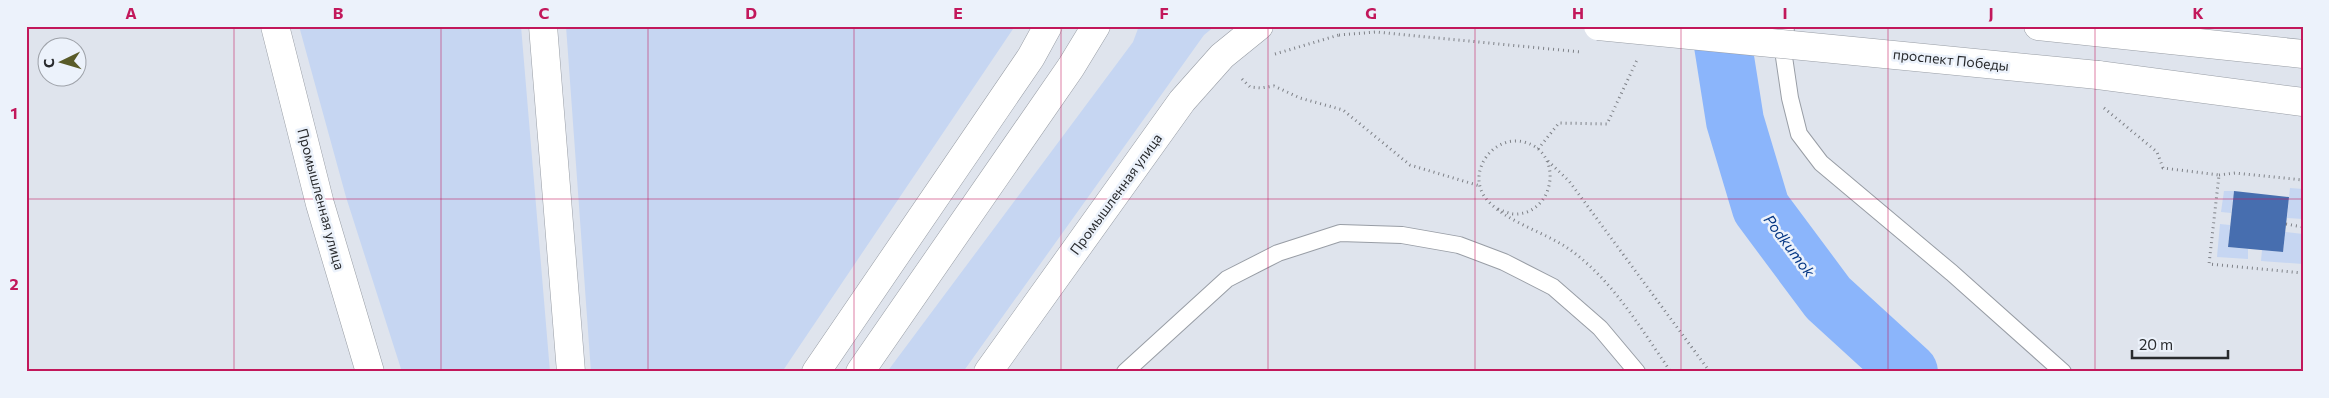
<svg xmlns="http://www.w3.org/2000/svg" width="2329" height="398" viewBox="0 0 2329 398" font-family="Commissioner,sans-serif">
<rect width="100%" height="100%" fill="#dfe4ed"/>
<!-- green -->
<path fill="#c6d6f2" d="M 299,26 L 521,26 L 550,372 L 402,372 L 346,197 Z
M 566,26 L 1015,26 L 782,372 L 591,372 Z
M 1139,26 L 1215,26 L 1204,35 L 963,372 L 887,372 L 1133,42 Z
M 2290,188 L 2303,189 L 2303,219 L 2287,218 Z
M 2224,191 L 2234,191 L 2231,213 L 2221,212 Z
M 2220,224 L 2230,225 L 2228,247 L 2248,249 L 2248,259 L 2217,257 Z
M 2285,232 L 2303,234 L 2303,264 L 2261,261 L 2262,250 L 2283,252 Z"/>
<g fill="none" stroke-linecap="round" stroke-linejoin="round">
<!-- river -->
<path stroke="#8bb5fb" stroke-width="58" d="M 1720,26 L 1735,121 L 1761,208 L 1828,298 L 1909,372"/>
</g>
<!-- building -->
<path fill="#476eaf" d="M 2234,191 L 2289,197 L 2283,252 L 2228,247 Z"/>
<g fill="none" stroke-linecap="round" stroke-linejoin="round">
<defs>
<path id="lane" d="M 1786,26 L 1784,57 L 1790,98 L 1799,134 L 1821,163 L 1952,273 L 2063,372
M 1125,372 L 1227,279 L 1278,253 L 1340,233 L 1402,235 L 1459,245 L 1504,262 L 1553,287 L 1600,328 L 1637,372"/>
<path id="street" d="M 275,26 L 320,204 L 370,372"/>
<path id="primary" d="M 543,26 L 571,372
M 2038,26 L 2303,54
M 2098,75 L 2303,102
M 816,372 L 1031,57 L 1048,26
M 860,372 L 1071,67 L 1096,26
M 988,372 L 1182,101 L 1222,56 L 1259,26"/>
</defs>
<!-- lane casing -->
<use href="#lane" stroke="#989da5" stroke-width="18"/>
<!-- street casing -->
<use href="#street" stroke="#989da5" stroke-width="29"/>
<!-- primary casing -->
<use href="#primary" stroke="#989da5" stroke-width="29"/>
<!-- path -->
<path stroke="#7e8187" stroke-width="3" stroke-dasharray="1 4" stroke-linecap="butt" d="M 1275,54 L 1339,35
M 1242,79 L 1250,87 L 1261,88 L 1274,86 L 1300,98 L 1343,110 L 1410,165 L 1480,186
M 2104,108 L 2157,152 L 2163,168 L 2219,175 L 2209,264 L 2303,273
M 1538,149 L 1559,123 L 1607,124 L 1637,60
M 1548,161 L 1569,181 L 1710,372
M 2219,175 L 2235,173 L 2303,180
M 1498,209 C 1503,211 1508,213 1513,214 C 1555,216 1565,152 1524,142 C 1492,134 1464,175 1488,201 C 1506,221 1543,232 1566,247 C 1611,277 1641,329 1671,372
M 2286,224 L 2303,227"/>
<!-- lane -->
<use href="#lane" stroke="#fff" stroke-width="16"/>
<!-- street -->
<use href="#street" stroke="#fff" stroke-width="28"/>
<!-- primary -->
<use href="#primary" stroke="#fff" stroke-width="28"/>
<defs>
<path id="primary-bridge" d="M 1598,26 L 2098,75"/>
</defs>
<!-- primary-bridge casing -->
<use href="#primary-bridge" stroke="#989da5" stroke-width="29" stroke-linecap="butt"/>
<!-- path-bridge -->
<path stroke="#7e8187" stroke-width="3" stroke-dasharray="1 4" stroke-linecap="butt" d="M 1339,35 L 1376,32 L 1581,52"/>
<!-- primary-bridge -->
<use href="#primary-bridge" stroke="#fff" stroke-width="28"/>
</g>
<!-- grid -->
<path fill="none" stroke="#c2185b" stroke-width="1" stroke-opacity="0.55" d="M 234,26 L 234,372M 441,26 L 441,372M 648,26 L 648,372M 854,26 L 854,372M 1061,26 L 1061,372M 1268,26 L 1268,372M 1475,26 L 1475,372M 1681,26 L 1681,372M 1888,26 L 1888,372M 2095,26 L 2095,372M 26,199 L 2303,199"/>
<g text-anchor="middle" stroke-width="5" stroke-linejoin="round" paint-order="stroke">
<!-- street labels -->
<g font-size="14" fill="#292b2e" stroke="#ecf2fb">
<text transform="translate(1951 60) rotate(6)" y="5">проспект Победы</text>
<text transform="translate(1116 194) rotate(-54)" y="5">Промышленная улица</text>
<text transform="translate(321 199) rotate(75)" y="5">Промышленная улица</text>
</g>
<!-- water labels -->
<g font-size="15" font-style="italic" fill="#033583" stroke="#ecf2fb">
<text transform="translate(1789 246) rotate(53)" y="5">Podkumok</text>
</g>
</g>
<!-- border -->
<rect width="2329" height="398" fill="none" stroke="#ecf2fb" stroke-width="55"/>
<!-- north arrow -->
<g transform="translate(62 62) rotate(265)"><circle r="24" fill="#ecf2fb" stroke="#9ea2a9"/>
<path d="M0-4L9 19L0 12L-9 19Z" fill="#595b28"/>
<text y="-8" font-size="14" font-weight="bold" text-anchor="middle" fill="#292b2e">С</text>
</g>
<!-- scale -->
<path d="M2132 350v8h96v-8" fill="none" stroke="#292b2e" stroke-width="2.5"/>
<text x="2139" y="350" font-size="15" fill="#292b2e" stroke="#ecf2fb" stroke-width="4" paint-order="stroke">20 m</text>
<rect x="28" y="28" width="2274" height="342" fill="none" stroke="#c2185b" stroke-width="2"/>
<g font-size="16" text-anchor="middle" font-weight="bold" fill="#c2185b">
<text x="131" y="19">A</text>
<text x="338" y="19">B</text>
<text x="544" y="19">C</text>
<text x="751" y="19">D</text>
<text x="958" y="19">E</text>
<text x="1164" y="19">F</text>
<text x="1371" y="19">G</text>
<text x="1578" y="19">H</text>
<text x="1785" y="19">I</text>
<text x="1991" y="19">J</text>
<text x="2198" y="19">K</text>
<text x="14" y="119">1</text>
<text x="14" y="290">2</text>
</g>
</svg>
